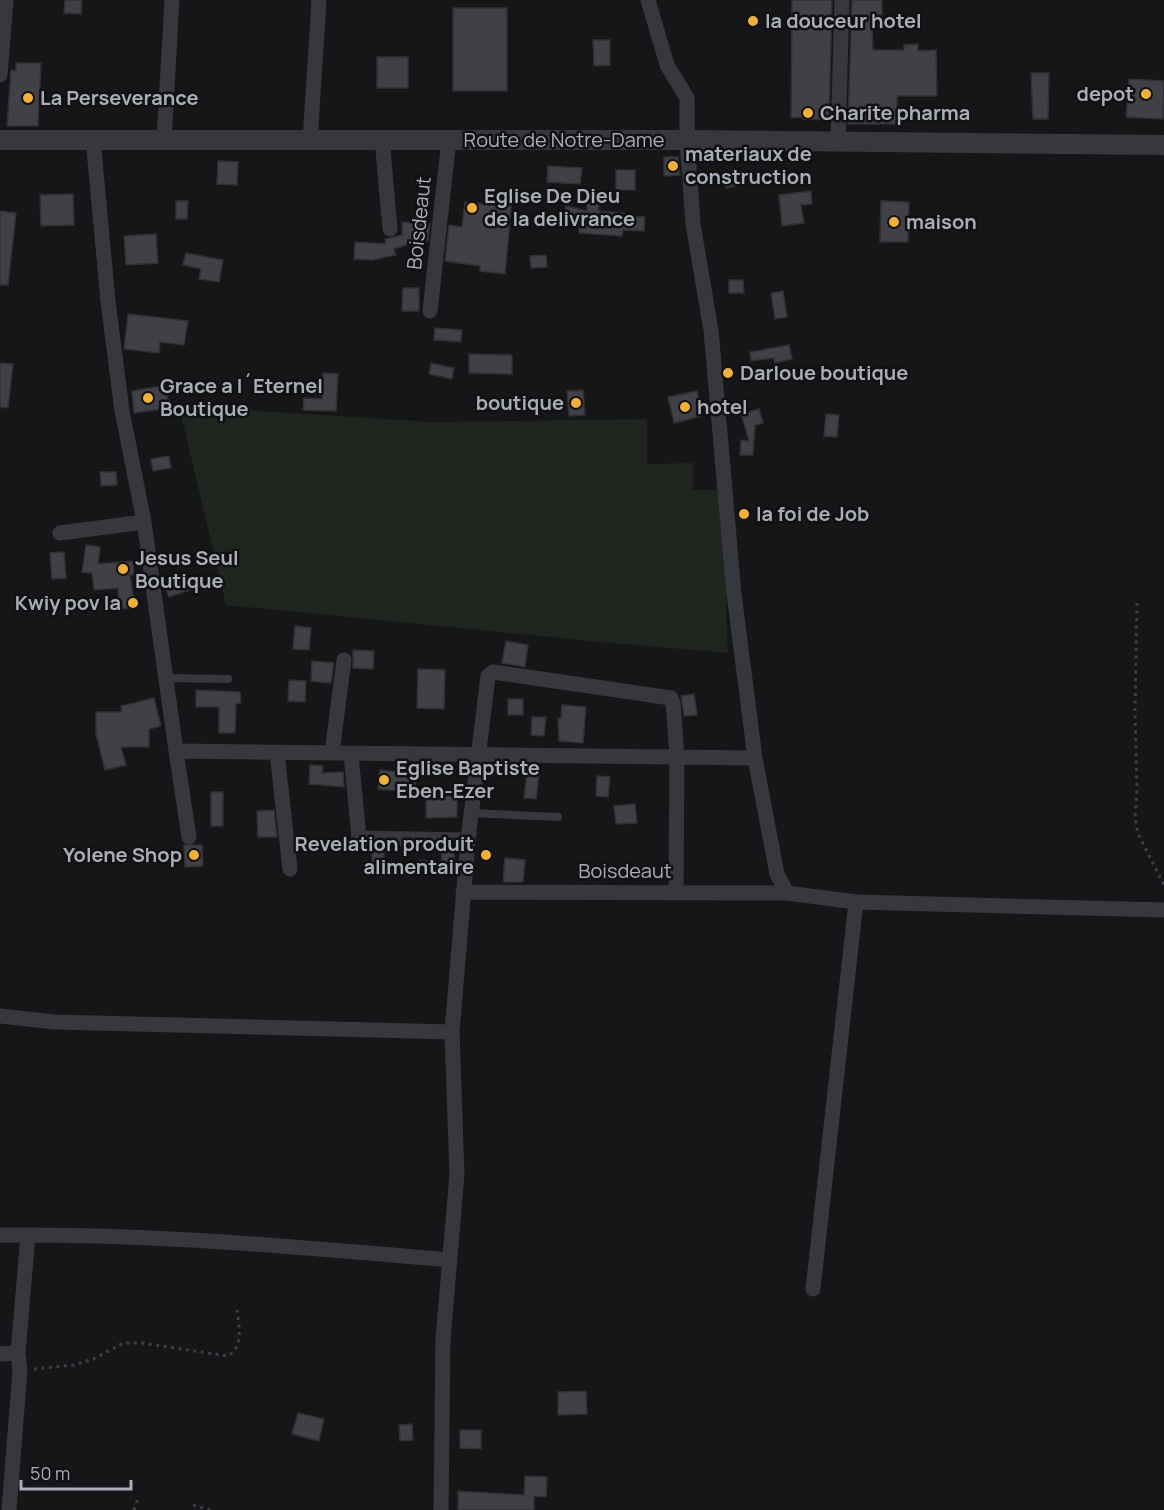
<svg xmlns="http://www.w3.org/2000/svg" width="1164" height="1510" viewBox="0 0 1164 1510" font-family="Manrope,sans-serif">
<rect width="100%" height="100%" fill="#161618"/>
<!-- green -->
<path fill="#1e261f" d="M 179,406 L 432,422 L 647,419 L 647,464 L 693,463 L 693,490 L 722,490 L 728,653 L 611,643 L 226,605 Z"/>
<!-- building -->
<path fill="#404145" stroke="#303034" stroke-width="1.5" d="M 65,0 L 82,0 L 81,14 L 64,13 Z
M 792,0 L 832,0 L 829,120 L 803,119 L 803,117 L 791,118 Z
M 852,0 L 882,0 L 882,27 L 872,27 L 873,50 L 904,50 L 904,45 L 918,44 L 918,51 L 936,50 L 937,96 L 897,96 L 897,124 L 848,124 Z
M 453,8 L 507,8 L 507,91 L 453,91 Z
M 593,40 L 610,40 L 610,65 L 594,66 Z
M 377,57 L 408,57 L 408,88 L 377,88 Z
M 16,63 L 41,63 L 38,126 L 7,126 L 11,70 L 16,71 Z
M 1031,73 L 1049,73 L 1048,119 L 1033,119 Z
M 1129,79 L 1164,81 L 1163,119 L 1126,117 Z
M 664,157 L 678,157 L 680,175 L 664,176 Z
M 218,161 L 238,162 L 237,185 L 217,184 Z
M 548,166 L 582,168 L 580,184 L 547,182 Z
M 616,170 L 635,170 L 635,190 L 616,190 Z
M 736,170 L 738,186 L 726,188 L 724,172 Z
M 811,191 L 812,204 L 801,205 L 804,223 L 782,226 L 779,195 Z
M 73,194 L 74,225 L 41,226 L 40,195 Z
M 488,196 L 512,198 L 505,274 L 480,271 L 480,266 L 445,261 L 449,225 L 462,227 L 465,202 L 487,204 Z
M 176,201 L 188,201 L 187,219 L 176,219 Z
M 881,201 L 909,202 L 908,242 L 880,242 Z
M 587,202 L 598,202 L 599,211 L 624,213 L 624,216 L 645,217 L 644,231 L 623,230 L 622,236 L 579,233 L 579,222 L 563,218 L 566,206 L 587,211 Z
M 0,211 L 16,213 L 8,285 L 0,285 Z
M 402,222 L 430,224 L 428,241 L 408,239 L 409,244 L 394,249 L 396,255 L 372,260 L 354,259 L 355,242 L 386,244 L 385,239 L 402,235 Z
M 156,234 L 158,263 L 126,265 L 124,236 Z
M 186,253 L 223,260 L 219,282 L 199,279 L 201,269 L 183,265 Z
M 546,255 L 547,267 L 531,268 L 530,256 Z
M 729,280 L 743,280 L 744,293 L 729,293 Z
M 403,288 L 419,288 L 419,311 L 402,311 Z
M 783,291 L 787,317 L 775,319 L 771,293 Z
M 128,314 L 188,321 L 184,345 L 160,342 L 159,353 L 124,349 Z
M 435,328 L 462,330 L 461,342 L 434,340 Z
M 789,345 L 792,359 L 775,363 L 774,358 L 751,361 L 750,352 Z
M 469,354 L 512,355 L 512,374 L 469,373 Z
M 0,363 L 13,364 L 8,408 L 0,407 Z
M 431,363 L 454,368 L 452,379 L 429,374 Z
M 323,373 L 338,374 L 336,411 L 303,410 L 304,398 L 322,399 Z
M 166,385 L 169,408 L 134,413 L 132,391 Z
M 583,390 L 585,415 L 569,416 L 567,391 Z
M 697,391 L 702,416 L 674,423 L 668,397 Z
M 759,409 L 763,423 L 755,425 L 753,455 L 740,455 L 741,440 L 749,441 L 741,414 Z
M 826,414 L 839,415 L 837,437 L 824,436 Z
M 169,456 L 171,468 L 153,471 L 151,459 Z
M 100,472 L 116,472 L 117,485 L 101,486 Z
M 86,545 L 100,547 L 98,564 L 133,561 L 134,575 L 130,575 L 135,608 L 119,609 L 118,588 L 94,590 L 92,573 L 82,572 Z
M 64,552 L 66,578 L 52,579 L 50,553 Z
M 185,576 L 190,590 L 169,597 L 163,583 Z
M 295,626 L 311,628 L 309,650 L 293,649 Z
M 506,641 L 528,645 L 525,667 L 502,663 Z
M 353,650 L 374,651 L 373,669 L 353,668 Z
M 312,661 L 334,663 L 331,683 L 311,681 Z
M 418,669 L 445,670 L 444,709 L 417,708 Z
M 289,680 L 306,681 L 305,702 L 288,701 Z
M 196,690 L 240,692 L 241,703 L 236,704 L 235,733 L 219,733 L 219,707 L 196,707 Z
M 694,694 L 697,715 L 684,716 L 681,696 Z
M 154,698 L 161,726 L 149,729 L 149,747 L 121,747 L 126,765 L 105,770 L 96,734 L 96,712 L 122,712 L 121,706 Z
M 508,699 L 523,699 L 523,715 L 508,715 Z
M 562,705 L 586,707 L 583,743 L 559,741 L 558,718 L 561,718 Z
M 532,717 L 546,717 L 544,736 L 531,735 Z
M 310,765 L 323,766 L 322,773 L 343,772 L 344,787 L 309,784 Z
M 400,769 L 416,769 L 415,792 L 378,789 L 380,770 L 400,772 Z
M 527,772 L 539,774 L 536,799 L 524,798 Z
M 597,776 L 610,777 L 608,797 L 596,796 Z
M 211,792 L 223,792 L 223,826 L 211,826 Z
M 457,796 L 457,817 L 426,818 L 426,797 Z
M 635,804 L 637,823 L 616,824 L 614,806 Z
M 274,810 L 277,837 L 258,837 L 257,811 Z
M 184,845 L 202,845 L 203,866 L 185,867 Z
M 372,848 L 384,848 L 384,870 L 372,870 Z
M 454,850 L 455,874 L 439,875 L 417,872 L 419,860 L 442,862 L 441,851 Z
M 505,858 L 525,860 L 523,882 L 503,882 Z
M 586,1391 L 587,1414 L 558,1415 L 558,1392 Z
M 298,1413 L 324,1419 L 319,1441 L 292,1434 Z
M 412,1424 L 413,1440 L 400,1441 L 399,1425 Z
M 460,1430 L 481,1430 L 481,1449 L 460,1448 Z
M 525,1476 L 547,1477 L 546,1497 L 534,1496 L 534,1510 L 458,1510 L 458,1491 L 524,1495 Z"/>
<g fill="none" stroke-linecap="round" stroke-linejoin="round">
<!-- path -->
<path stroke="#3d3f44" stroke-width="3" stroke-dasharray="3 4.5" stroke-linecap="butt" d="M 1137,603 L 1135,711 L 1137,791 L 1135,817 L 1138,834 L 1164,885
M 34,1369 L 74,1365 L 96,1358 L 123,1343 L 142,1343 L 228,1356 C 244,1345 239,1327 237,1310
M 193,1505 L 210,1510
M 134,1510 L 138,1498"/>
<!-- service -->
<path stroke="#37383d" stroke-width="8" d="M 166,678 L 228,679
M 472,813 L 558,817"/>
<!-- minor -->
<path stroke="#37383d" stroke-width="15" d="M 648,0 L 667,65 L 687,98 L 687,140 L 693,224 L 711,330 L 734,594 L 755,758 L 777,874 L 787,893
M 0,75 L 6,0
M 93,139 L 108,301 L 122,411 L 144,522 L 176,751 L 755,758
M 382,139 L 390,229
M 164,140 L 172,0
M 310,141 L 319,0
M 838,142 L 842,0
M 430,311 L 449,139
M 60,533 L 144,522
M 176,751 L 189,837
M 277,753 L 290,869
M 332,753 L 344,660
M 351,754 L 359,838 L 468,840
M 463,892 L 787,893 L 856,902 L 1164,910
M 0,1016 L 55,1022 L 452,1032
M 0,1235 L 28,1235 L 18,1353 L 20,1370 L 9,1510
M 28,1235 C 169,1235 309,1248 450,1260
M 813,1289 L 856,902
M 0,1354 L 18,1353
M 441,1510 L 443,1339 L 457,1174 L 452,1032 L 468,840 L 488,676 L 493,672 L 671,698 L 673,703 L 677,756 L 676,892"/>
<!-- tertiary -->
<path stroke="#37383d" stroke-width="20" d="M 0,140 L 687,140 L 1164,145"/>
</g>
<!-- markers -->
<g fill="#f2b134" stroke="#111113" stroke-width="2">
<circle cx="753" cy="21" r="6"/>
<circle cx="1146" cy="94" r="6"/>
<circle cx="28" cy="98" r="6"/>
<circle cx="808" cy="113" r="6"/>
<circle cx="673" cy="166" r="6"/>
<circle cx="472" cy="208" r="6"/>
<circle cx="894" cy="222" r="6"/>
<circle cx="728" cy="373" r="6"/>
<circle cx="148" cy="398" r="6"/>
<circle cx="576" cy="403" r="6"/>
<circle cx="685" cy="407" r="6"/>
<circle cx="744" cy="514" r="6"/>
<circle cx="123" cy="569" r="6"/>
<circle cx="133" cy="603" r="6"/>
<circle cx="384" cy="780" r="6"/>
<circle cx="194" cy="855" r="6"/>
<circle cx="486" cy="855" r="6"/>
</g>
<g text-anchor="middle" stroke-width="5" stroke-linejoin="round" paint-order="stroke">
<!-- poi labels -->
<g font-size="20" font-weight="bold" fill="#a8adb8" stroke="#111113" text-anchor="start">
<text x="765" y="28">la douceur hotel</text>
<text x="1134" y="101" text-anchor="end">depot</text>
<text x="40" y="105">La Perseverance</text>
<text x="820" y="120">Charite pharma</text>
<text x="685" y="161">materiaux de<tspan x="685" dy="23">construction</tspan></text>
<text x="484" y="203">Eglise De Dieu<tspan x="484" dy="23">de la delivrance</tspan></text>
<text x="906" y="229">maison</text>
<text x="740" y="380">Darloue boutique</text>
<text x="160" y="393">Grace a l´Eternel<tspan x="160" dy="23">Boutique</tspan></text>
<text x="564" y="410" text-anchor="end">boutique</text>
<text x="697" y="414">hotel</text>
<text x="756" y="521">la foi de Job</text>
<text x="135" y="565">Jesus Seul<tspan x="135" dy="23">Boutique</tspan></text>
<text x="121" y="610" text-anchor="end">Kwiy pov la</text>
<text x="396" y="775">Eglise Baptiste<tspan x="396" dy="23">Eben-Ezer</tspan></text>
<text x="474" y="851" text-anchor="end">Revelation produit<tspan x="474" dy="23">alimentaire</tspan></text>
<text x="182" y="862" text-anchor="end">Yolene Shop</text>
</g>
<!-- street labels -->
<g font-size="20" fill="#a8adb8" stroke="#111113">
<text x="564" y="147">Route de Notre-Dame</text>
<text transform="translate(419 223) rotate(-84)" y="7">Boisdeaut</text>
<text x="625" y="878">Boisdeaut</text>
</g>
</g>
<!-- scale -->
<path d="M21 1480v9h110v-9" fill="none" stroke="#a8adb8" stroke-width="3"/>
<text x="30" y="1480" font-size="18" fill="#a8adb8" stroke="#111113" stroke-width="4.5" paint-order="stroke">50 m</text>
</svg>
